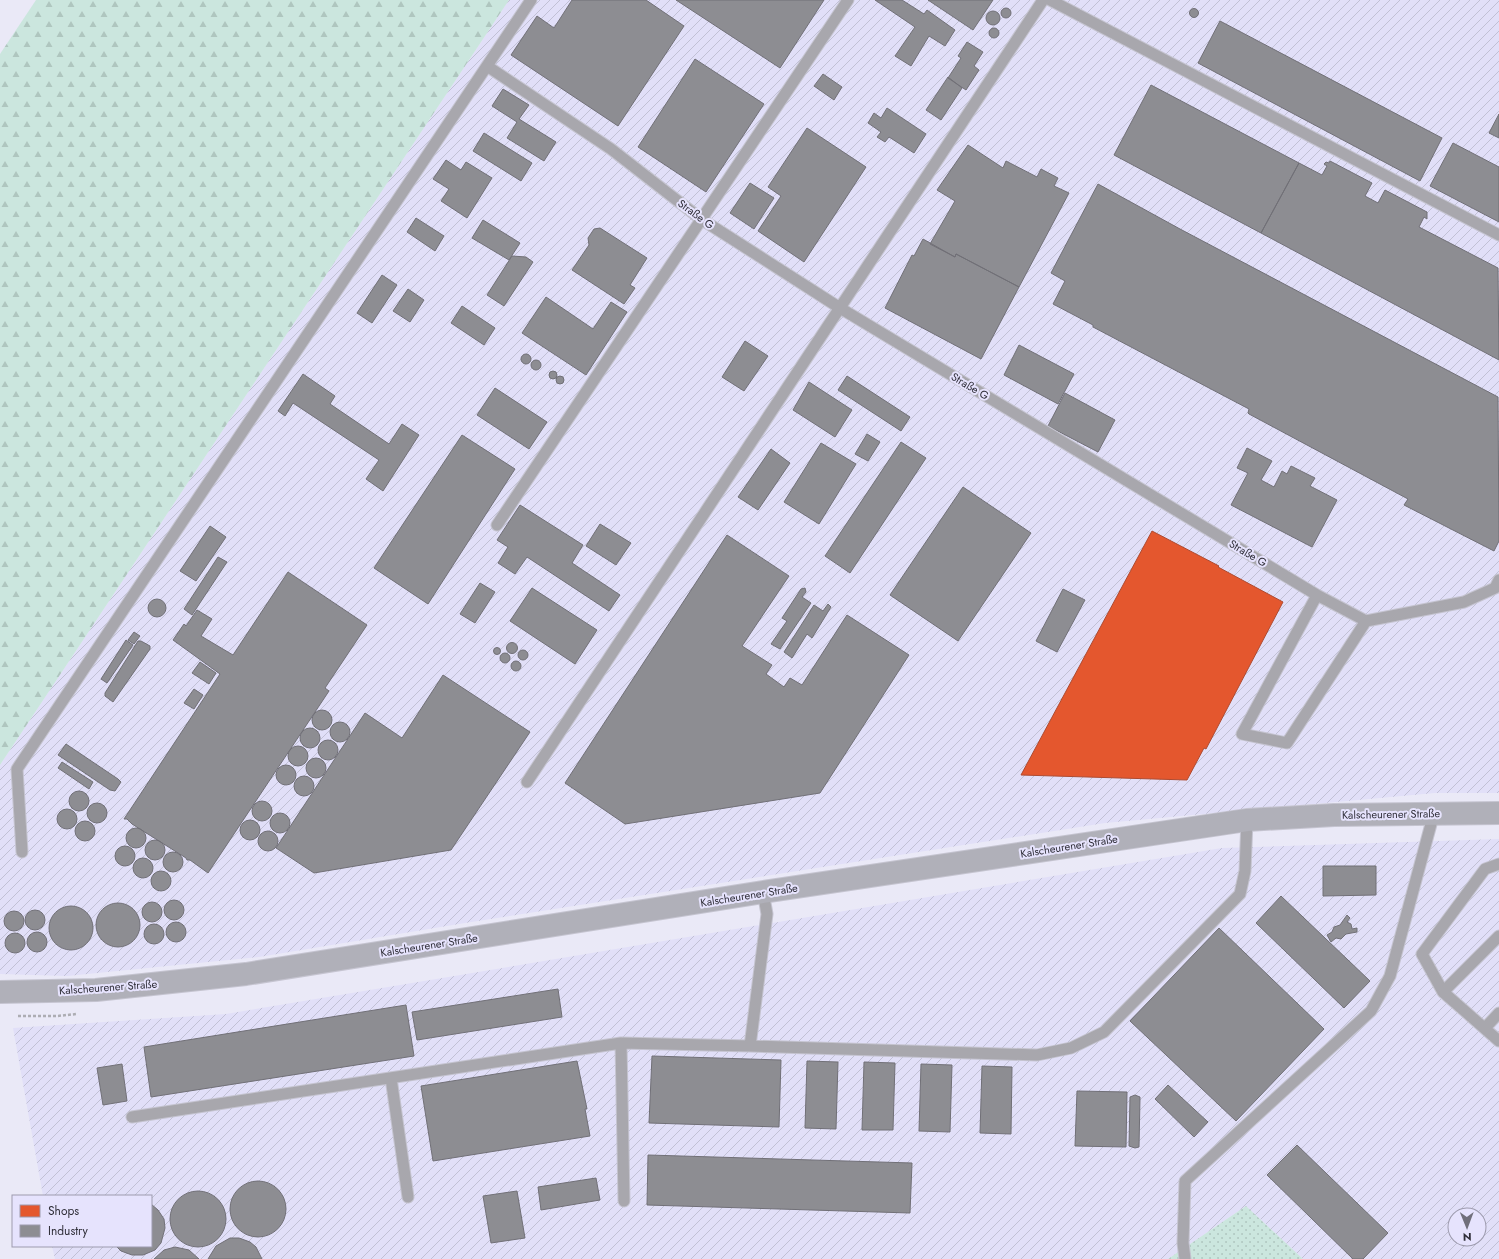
<svg xmlns="http://www.w3.org/2000/svg" width="1499" height="1259" viewBox="0 0 1499 1259" font-family="Jost,sans-serif">
<defs>
<pattern id="industrial-furrows" width="10" height="10" patternUnits="userSpaceOnUse"><rect width="10" height="10" fill="#e1dff8"/><path d="M-1 1l2-2M0 10L10 0M9 11l2-2" fill="none" stroke="#c1c0d5"/></pattern>
<pattern id="grass-dots" width="8" height="8" patternUnits="userSpaceOnUse"><rect width="8" height="8" fill="#cbe6de"/><path d="M2 2h.1M6 6h.1" fill="none" stroke="#afc6bf" stroke-width="1.8" stroke-linecap="round"/></pattern>
<pattern id="forest-firs" width="22" height="20" patternUnits="userSpaceOnUse"><rect width="22" height="20" fill="#cbe6de"/><path d="M5 1l3.5 6h-7zM16 11l3.5 6h-7z" fill="#afc6bf"/></pattern>
</defs>
<rect width="100%" height="100%" fill="#eae9f7"/>
<!-- industrial -->
<path fill="url(#industrial-furrows)" fill-rule="evenodd" d="M 509,0 L 1499,0 L 1499,793 L 1435,793 L 1105,823 L 465,923 L 259,957 L 67,976 L 0,974 L 0,765 Z
M 1499,839 L 1499,1259 L 1303,1259 L 1246,1206 L 1168,1259 L 55,1259 L 52,1246 L 151,1246 L 151,1196 L 43,1196 L 13,1028 L 226,1014 L 1222,848 ZM 1455,1215 L 1479,1215 L 1479,1239 L 1455,1239 Z"/>
<!-- grass -->
<path fill="url(#grass-dots)" d="M 1246,1206 L 1303,1259 L 1168,1259 Z"/>
<!-- forest -->
<path fill="url(#forest-firs)" d="M 36,0 L 509,0 L 0,765 L 0,54 Z"/>
<!-- shops -->
<path fill="#e4572e" stroke="#ae4b31" d="M 1152,531 L 1219,566 L 1218,567 L 1283,602 L 1206,749 L 1204,748 L 1187,780 L 1021,775 Z"/>
<!-- industry -->
<path fill="#8d8d92" stroke="#717077" d="M 572,0 L 646,0 L 684,26 L 618,126 L 511,55 L 537,16 L 554,28 Z
M 676,0 L 824,0 L 780,68 Z
M 875,0 L 902,0 L 924,14 L 927,10 L 955,30 L 945,46 L 929,36 L 911,66 L 895,56 L 915,27 Z
M 928,0 L 993,0 L 973,30 Z
M1001 13a5 5 0 1 1 10 0a5 5 0 1 1-10 0Z
M1189.5 13a4.5 4.5 0 1 1 9 0a4.5 4.5 0 1 1-9 0Z
M986 18a7 7 0 1 1 14 0a7 7 0 1 1-14 0Z
M 1220,21 L 1442,138 L 1420,181 L 1198,63 Z
M989 33a5 5 0 1 1 10 0a5 5 0 1 1-10 0Z
M 967,42 L 983,52 L 974,66 L 979,70 L 966,90 L 948,78 L 961,58 L 958,56 Z
M 695,59 L 764,104 L 706,192 L 638,147 Z
M 823,74 L 842,87 L 834,100 L 814,86 Z
M 948,77 L 962,88 L 941,120 L 926,110 Z
M 1151,85 L 1299,163 L 1261,233 L 1114,155 Z
M 503,89 L 529,105 L 519,119 L 556,142 L 544,161 L 507,138 L 517,122 L 492,106 Z
M 887,108 L 926,134 L 914,153 L 889,137 L 885,142 L 877,137 L 881,132 L 868,123 L 874,113 L 881,118 Z
M 1499,114 L 1499,138 L 1489,133 Z
M 807,128 L 866,167 L 804,262 L 758,231 L 781,196 L 768,187 Z
M 484,133 L 532,163 L 521,181 L 473,151 Z
M 1453,143 L 1499,167 L 1499,222 L 1430,186 Z
M 968,145 L 1003,168 L 1006,161 L 1037,177 L 1041,169 L 1058,178 L 1054,186 L 1069,193 L 1019,287 L 956,254 L 955,257 L 930,244 L 955,201 L 937,190 Z
M 446,160 L 461,170 L 466,162 L 492,178 L 467,218 L 441,201 L 449,189 L 433,179 Z
M 1330,161 L 1372,183 L 1365,196 L 1378,203 L 1385,190 L 1427,212 L 1427,219 L 1424,217 L 1419,227 L 1498,268 L 1499,360 L 1261,233 L 1299,163 L 1322,175 L 1327,166 L 1324,164 L 1326,162 L 1329,163 Z
M 750,183 L 774,198 L 754,229 L 730,213 Z
M 1098,184 L 1180,229 L 1498,397 L 1499,541 L 1494,551 L 1404,505 L 1408,499 L 1249,414 L 1248,413 L 1249,409 L 1093,327 L 1093,325 L 1053,304 L 1065,281 L 1051,273 Z
M 416,218 L 444,236 L 435,251 L 407,232 Z
M 483,220 L 520,243 L 509,260 L 472,238 Z
M 600,228 L 647,258 L 630,285 L 635,288 L 624,304 L 572,270 L 589,245 L 588,238 L 594,229 Z
M 923,239 L 955,257 L 956,254 L 1019,287 L 981,359 L 885,308 L 912,255 L 914,256 Z
M 512,256 L 526,257 L 533,262 L 504,306 L 487,295 Z
M 382,275 L 397,285 L 372,323 L 357,313 Z
M 408,289 L 424,300 L 410,322 L 393,311 Z
M 546,297 L 593,329 L 611,302 L 627,312 L 586,375 L 522,333 Z
M 462,306 L 495,328 L 484,345 L 451,323 Z
M 745,341 L 768,356 L 744,391 L 722,377 Z
M 1019,345 L 1074,374 L 1058,404 L 1004,375 Z
M521 359a5 5 0 1 1 10 0a5 5 0 1 1-10 0Z
M531 365a5 5 0 1 1 10 0a5 5 0 1 1-10 0Z
M549 375a4 4 0 1 1 8 0a4 4 0 1 1-8 0Z
M 303,374 L 335,396 L 330,404 L 389,444 L 402,424 L 419,435 L 383,491 L 366,479 L 379,460 L 293,403 L 285,416 L 278,411 Z
M556 380a4 4 0 1 1 8 0a4 4 0 1 1-8 0Z
M 847,376 L 910,417 L 901,431 L 838,390 Z
M 809,382 L 852,410 L 835,437 L 793,410 Z
M 495,388 L 547,422 L 529,449 L 477,415 Z
M 1065,393 L 1115,420 L 1098,452 L 1048,426 Z
M 867,434 L 880,442 L 868,461 L 855,454 Z
M 462,435 L 515,469 L 428,604 L 374,568 Z
M 901,442 L 926,458 L 850,573 L 825,556 Z
M 821,443 L 856,464 L 819,524 L 784,502 Z
M 1247,448 L 1272,461 L 1261,480 L 1274,487 L 1282,471 L 1287,474 L 1291,466 L 1315,478 L 1310,486 L 1337,500 L 1312,547 L 1231,505 L 1248,473 L 1237,468 Z
M 771,449 L 790,463 L 758,510 L 738,497 Z
M 963,487 L 1031,533 L 958,641 L 890,595 Z
M 520,505 L 583,545 L 572,563 L 620,595 L 609,611 L 527,557 L 515,574 L 498,563 L 508,547 L 497,540 Z
M 600,524 L 631,543 L 616,565 L 586,546 Z
M 210,526 L 226,537 L 196,581 L 180,571 Z
M 727,535 L 789,576 L 742,646 L 772,665 L 766,674 L 784,687 L 790,678 L 802,685 L 847,615 L 909,655 L 820,793 L 625,824 L 565,783 Z
M 218,557 L 227,562 L 192,615 L 184,609 Z
M 288,572 L 367,625 L 325,688 L 329,691 L 208,873 L 190,860 L 187,860 L 186,858 L 132,824 L 127,819 L 124,819 L 220,674 L 173,640 L 184,624 L 186,626 L 197,610 L 212,619 L 201,636 L 233,655 Z
M 480,583 L 495,592 L 475,623 L 460,614 Z
M 532,588 L 597,630 L 575,664 L 510,621 Z
M 805,588 L 806,592 L 802,597 L 811,603 L 780,649 L 771,644 L 787,621 L 782,618 L 801,589 Z
M 1063,589 L 1085,600 L 1057,652 L 1036,641 Z
M148 608a9 9 0 1 1 18 0a9 9 0 1 1-18 0Z
M 814,605 L 823,611 L 828,604 L 831,607 L 812,638 L 807,634 L 792,658 L 784,652 Z
M 134,632 L 140,636 L 134,644 L 128,640 Z
M 126,640 L 133,645 L 107,683 L 101,679 Z
M 138,641 L 141,641 L 150,646 L 150,649 L 113,702 L 105,696 L 105,693 Z
M506.5 648a5.5 5.5 0 1 1 11 0a5.5 5.5 0 1 1-11 0Z
M493.5 651a3.5 3.5 0 1 1 7 0a3.5 3.5 0 1 1-7 0Z
M518 655a5 5 0 1 1 10 0a5 5 0 1 1-10 0Z
M500 658a5 5 0 1 1 10 0a5 5 0 1 1-10 0Z
M511 666a5 5 0 1 1 10 0a5 5 0 1 1-10 0Z
M 200,662 L 216,673 L 209,684 L 192,673 Z
M 443,675 L 530,732 L 451,850 L 314,873 L 276,848 L 365,713 L 402,738 Z
M 194,689 L 203,695 L 194,709 L 184,703 Z
M312 720a10 10 0 1 1 20 0a10 10 0 1 1-20 0Z
M330 732a10 10 0 1 1 20 0a10 10 0 1 1-20 0Z
M300 738a10 10 0 1 1 20 0a10 10 0 1 1-20 0Z
M318 750a10 10 0 1 1 20 0a10 10 0 1 1-20 0Z
M 66,744 L 118,779 L 121,782 L 115,791 L 110,790 L 58,755 Z
M288 756a10 10 0 1 1 20 0a10 10 0 1 1-20 0Z
M306 768a10 10 0 1 1 20 0a10 10 0 1 1-20 0Z
M 62,762 L 93,782 L 89,789 L 58,768 Z
M276 775a10 10 0 1 1 20 0a10 10 0 1 1-20 0Z
M294 786a10 10 0 1 1 20 0a10 10 0 1 1-20 0Z
M69 801a10 10 0 1 1 20 0a10 10 0 1 1-20 0Z
M252 811a10 10 0 1 1 20 0a10 10 0 1 1-20 0Z
M87 813a10 10 0 1 1 20 0a10 10 0 1 1-20 0Z
M57 819a10 10 0 1 1 20 0a10 10 0 1 1-20 0Z
M270 823a10 10 0 1 1 20 0a10 10 0 1 1-20 0Z
M240 830a10 10 0 1 1 20 0a10 10 0 1 1-20 0Z
M75 831a10 10 0 1 1 20 0a10 10 0 1 1-20 0Z
M126 838a10 10 0 1 1 20 0a10 10 0 1 1-20 0Z
M258 841a10 10 0 1 1 20 0a10 10 0 1 1-20 0Z
M145 850a10 10 0 1 1 20 0a10 10 0 1 1-20 0Z
M115 856a10 10 0 1 1 20 0a10 10 0 1 1-20 0Z
M163 862a10 10 0 1 1 20 0a10 10 0 1 1-20 0Z
M133 868a10 10 0 1 1 20 0a10 10 0 1 1-20 0Z
M 1323,866 L 1376,866 L 1376,895 L 1323,896 Z
M151 881a10 10 0 1 1 20 0a10 10 0 1 1-20 0Z
M 1281,896 L 1370,981 L 1344,1008 L 1256,923 Z
M164 910a10 10 0 1 1 20 0a10 10 0 1 1-20 0Z
M142 912a10 10 0 1 1 20 0a10 10 0 1 1-20 0Z
M96 925a22 22 0 1 1 44 0a22 22 0 1 1-44 0Z
M49 928a22 22 0 1 1 44 0a22 22 0 1 1-44 0Z
M25 920a10 10 0 1 1 20 0a10 10 0 1 1-20 0Z
M4 921a10 10 0 1 1 20 0a10 10 0 1 1-20 0Z
M 1347,915 L 1350,918 L 1347,922 L 1351,924 L 1352,929 L 1357,928 L 1357,932 L 1346,934 L 1341,939 L 1336,938 L 1331,942 L 1327,935 L 1332,932 L 1334,927 L 1340,925 Z
M166 932a10 10 0 1 1 20 0a10 10 0 1 1-20 0Z
M144 934a10 10 0 1 1 20 0a10 10 0 1 1-20 0Z
M 1219,928 L 1324,1029 L 1236,1121 L 1130,1021 Z
M27 942a10 10 0 1 1 20 0a10 10 0 1 1-20 0Z
M5 943a10 10 0 1 1 20 0a10 10 0 1 1-20 0Z
M 558,989 L 562,1017 L 417,1040 L 412,1012 Z
M 406,1005 L 414,1056 L 151,1097 L 144,1047 Z
M 652,1056 L 781,1060 L 779,1127 L 649,1123 Z
M 577,1061 L 587,1109 L 585,1109 L 590,1136 L 433,1161 L 421,1086 Z
M 807,1061 L 838,1062 L 836,1129 L 805,1128 Z
M 864,1062 L 895,1063 L 893,1130 L 862,1130 Z
M 122,1064 L 127,1101 L 103,1105 L 97,1068 Z
M 921,1064 L 952,1065 L 950,1132 L 919,1131 Z
M 982,1066 L 1012,1067 L 1011,1134 L 980,1133 Z
M 1168,1085 L 1208,1122 L 1194,1137 L 1155,1099 Z
M 1077,1091 L 1127,1092 L 1126,1147 L 1075,1146 Z
M 1135,1095 L 1140,1097 L 1139,1147 L 1135,1148 L 1129,1146 L 1130,1097 Z
M 1297,1145 L 1388,1233 L 1363,1259 L 1353,1259 L 1267,1175 Z
M 648,1155 L 912,1163 L 910,1213 L 647,1205 Z
M 596,1178 L 600,1200 L 541,1210 L 538,1187 Z
M230 1209a28 28 0 1 1 56 0a28 28 0 1 1-56 0Z
M 517,1191 L 525,1238 L 491,1243 L 483,1196 Z
M170 1219a28 28 0 1 1 56 0a28 28 0 1 1-56 0Z
M 151,1204 L 158,1210 L 164,1219 L 165,1228 L 161,1243 L 155,1250 L 143,1255 L 132,1255 L 121,1251 L 116,1246 L 151,1246 Z
M 230,1238 L 239,1238 L 250,1242 L 256,1247 L 262,1259 L 208,1259 L 216,1246 Z
M 175,1247 L 189,1250 L 199,1259 L 154,1259 L 164,1250 Z"/>
<g fill="none" stroke-linecap="round" stroke-linejoin="round">
<defs>
<path id="lane" d="M 1050,0 L 1499,235
M 487,66 L 611,149 L 701,219 L 840,308 L 1317,595 L 1366,621 L 1464,602 L 1495,588 L 1499,580
M 497,525 L 848,0
M 1317,595 L 1242,734 L 1287,743 L 1366,621
M 527,782 L 1043,0
M 22,852 L 17,769 L 531,0
M 763,892 L 767,914 L 750,1046 L 1037,1055 L 1071,1048 L 1104,1032 L 1240,894 L 1245,871 L 1247,820
M 1499,936 L 1443,992 L 1499,1041
M 1443,992 L 1422,954 L 1485,869 L 1499,864
M 1485,1028 L 1499,1013
M 621,1043 L 624,1201
M 391,1078 L 408,1197
M 132,1117 L 621,1043 L 750,1046
M 1185,1259 L 1183,1243 L 1185,1181 L 1371,1011 L 1390,976 L 1434,813"/>
<path id="secondary" d="M 0,992 L 96,990 L 246,974 L 763,892 L 1247,820 L 1334,815 L 1499,813"/>
</defs>
<!-- lane casing -->
<use href="#lane" stroke="#c5c4d0" stroke-width="13"/>
<!-- secondary casing -->
<use href="#secondary" stroke="#c5c4d0" stroke-width="24"/>
<!-- path -->
<path stroke="#adadb3" stroke-width="2.5" stroke-dasharray="3 2" stroke-linecap="butt" d="M 18,1016 L 57,1016 L 77,1014"/>
<!-- lane -->
<use href="#lane" stroke="#a8a7ad" stroke-width="11"/>
<!-- secondary -->
<use href="#secondary" stroke="#b0b0b9" stroke-width="22"/>
</g>
<g text-anchor="middle" stroke-width="4" stroke-linejoin="round" paint-order="stroke">
<!-- street labels -->
<g font-size="11" fill="#2f2e38" stroke="#e6e3fd">
<text transform="translate(696 214) rotate(36)" y="4">Straße G</text>
<text transform="translate(970 386) rotate(31)" y="4">Straße G</text>
<text transform="translate(1248 553) rotate(31)" y="4">Straße G</text>
<text transform="translate(1391 814) rotate(-1)" y="4">Kalscheurener Straße</text>
<text transform="translate(1069 846) rotate(-9)" y="4">Kalscheurener Straße</text>
<text transform="translate(749 895) rotate(-9)" y="4">Kalscheurener Straße</text>
<text transform="translate(429 945) rotate(-9)" y="4">Kalscheurener Straße</text>
<text transform="translate(108 987) rotate(-4)" y="4">Kalscheurener Straße</text>
</g>
</g>
<!-- legend -->
<rect x="12" y="1195" width="140" height="52" fill="#e6e3fd" stroke="#9d9bae"/>
<rect x="20" y="1205" width="20" height="12" fill="#e4572e" stroke="#9d9bae"/>
<text x="48" y="1215" font-size="12" fill="#2f2e38">Shops</text>
<rect x="20" y="1225" width="20" height="12" fill="#8d8d92" stroke="#9d9bae"/>
<text x="48" y="1235" font-size="12" fill="#2f2e38">Industry</text>
<!-- north arrow -->
<g transform="translate(1467 1227) rotate(179)"><circle r="19" fill="#e6e3fd" stroke="#9d9bae"/>
<path d="M0-3L7 15L0 10L-7 15Z" fill="#706f7b"/>
<text y="-6" font-size="11" font-weight="bold" text-anchor="middle" fill="#2f2e38">N</text>
</g>
</svg>
